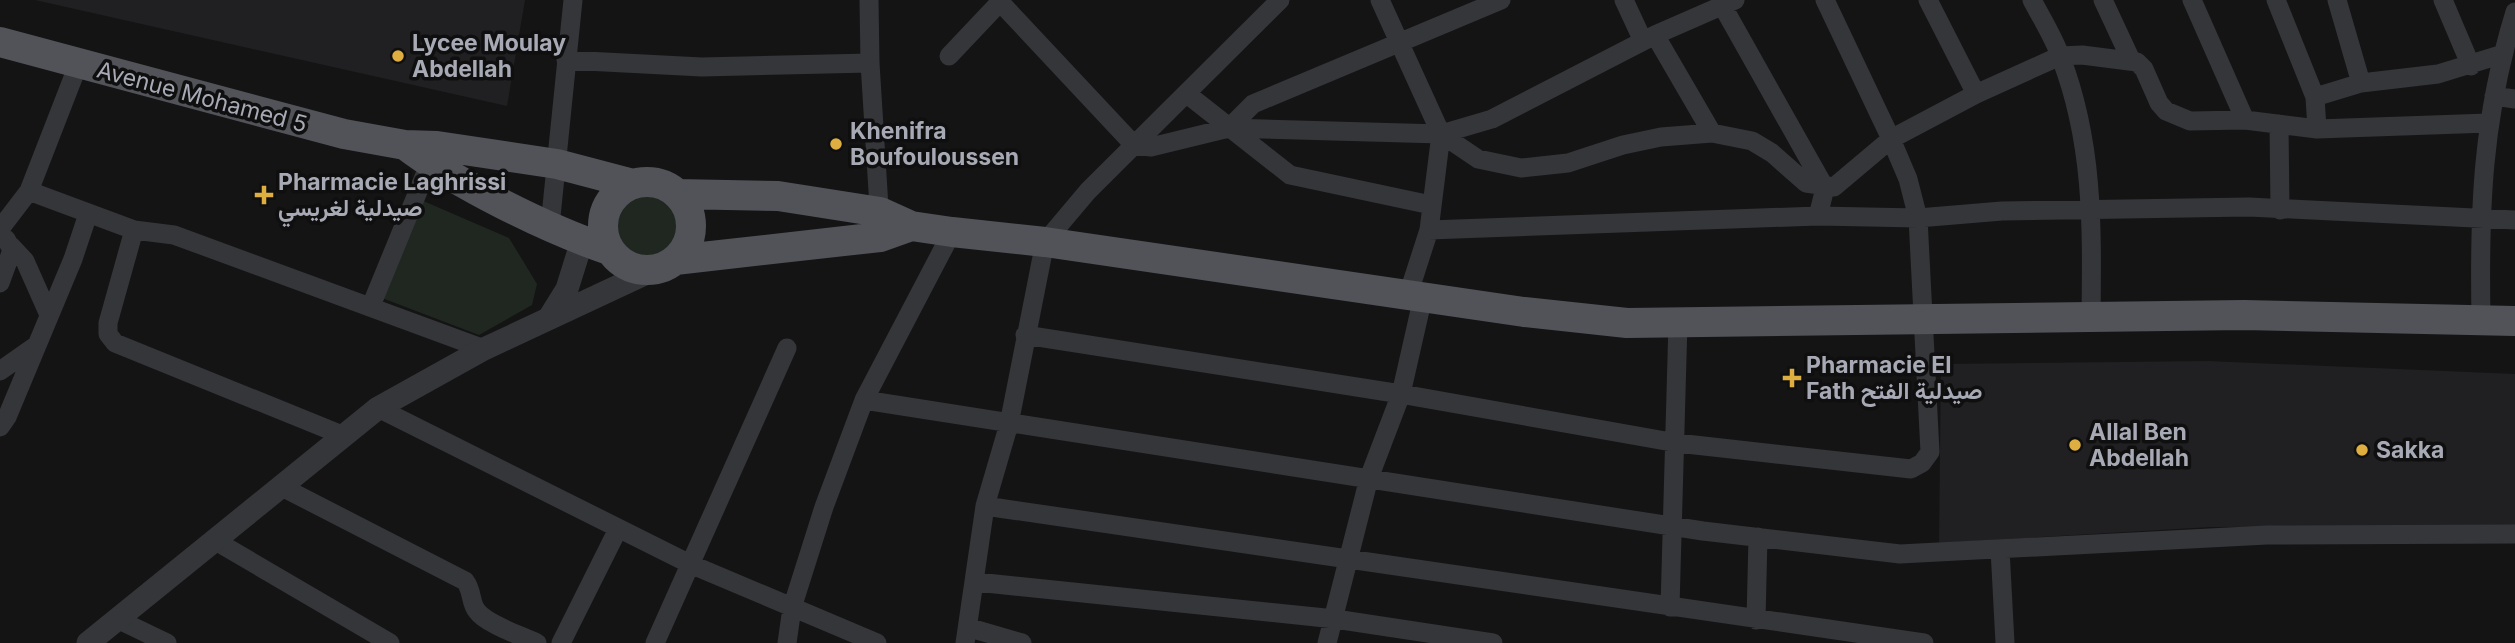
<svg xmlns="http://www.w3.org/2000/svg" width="2515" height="643" viewBox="0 0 2515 643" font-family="Inter,Vazirmatn,sans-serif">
<rect width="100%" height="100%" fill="#141415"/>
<!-- built -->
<path fill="#202022" d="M 35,0 L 525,0 L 507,106 Z
M 2208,361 L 2515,374 L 2515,526 L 2211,527 L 1939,543 L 1941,364 Z"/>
<!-- green -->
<path fill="#202721" d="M615 227a32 32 0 1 1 64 0a32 32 0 1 1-64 0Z
M 421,200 L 509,238 L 537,284 L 532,305 L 479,335 L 382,298 Z"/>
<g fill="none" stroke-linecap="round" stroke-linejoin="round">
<!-- minor -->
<path stroke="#35363a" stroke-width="19" d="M 869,0 L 870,63 L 880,223
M 1380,0 L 1441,134 L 1429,230 L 1408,295
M 1624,0 L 1643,41
M 1928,0 L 1976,94
M 2032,0 C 2042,19 2054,38 2061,58 C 2094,144 2092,229 2091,319
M 2103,0 L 2131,60
M 2192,0 L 2245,120
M 2276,0 L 2315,97 L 2317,129
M 2337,0 L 2361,83 L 2438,74 L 2503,54
M 2443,0 L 2471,66
M 1000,2 L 1134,145 L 1151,147 L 1229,128 L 1441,134 L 1492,119 L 1655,35 L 1735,0
M 1722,5 L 1825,188 L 1818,216
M 1655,35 L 1712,133
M 949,56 L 1002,0
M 566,60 L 702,67 L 870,63
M 1187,94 L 1290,175 L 1431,205
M 2494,96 L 2515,99
M 2315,97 L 2361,83
M 2279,124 L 2280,210
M 1229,128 L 1253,104 L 1501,0
M 1441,134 L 1478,159 L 1521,168 L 1568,163 L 1623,145 L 1661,137 L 1712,133 L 1752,141 L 1772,153 L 1806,183 L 1834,187 L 1891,139 L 1976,94 L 2060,56 L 2082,55 L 2137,62 L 2144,69 L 2159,103 L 2166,111 L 2190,121 L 2245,120 L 2317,129 L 2489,123
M 29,191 L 134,230 L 174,235 L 484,349
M 550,226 L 573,0
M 0,229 L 29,191 L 78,65
M 134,230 L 108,323 L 108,334 L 115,343 L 342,435
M 1429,230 L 1818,216 L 1918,218 L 2002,211 L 2249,207 L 2515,220
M 11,246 L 25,261 L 49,315
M 0,283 L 12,250 L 6,239
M 371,306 L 433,155
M 2481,319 C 2479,209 2482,119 2515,12
M 1025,335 L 1401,394 L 1677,443 L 1911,469 L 1922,463 L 1930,452 L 1918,218 L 1908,179 L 1891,139 L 1825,0
M 0,371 L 34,347
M 864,400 L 1703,531 L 1900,554 L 2267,535 L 2515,534
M 378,408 L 690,564 L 877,643
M 0,427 L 7,417 L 73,259 L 88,214
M 280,486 L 465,581 C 473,591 470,603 477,611 C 486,624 522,636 537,643
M 985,506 L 1924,643
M 214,540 L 390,643
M 2000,549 L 2005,643
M 976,582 L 1335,619 L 1493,643
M 1670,607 L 1678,322
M 117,619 L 167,643
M 1756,620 L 1758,537
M 970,628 L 1022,643
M 561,643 L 618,529
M 655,643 L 787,348
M 787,643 L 792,608 L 824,507 L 864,400 L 952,232
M 965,643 L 985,506 L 1009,424 L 1045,242 L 1088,191 L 1280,0
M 1327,643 L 1369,478 L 1401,394 L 1423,297"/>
<!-- tertiary -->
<path stroke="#35363a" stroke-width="23" d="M 549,318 L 567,289 L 582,241
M 88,643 L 378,408 L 484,349 L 653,270"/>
<!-- primary -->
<path stroke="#515358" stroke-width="30" d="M 0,42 L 344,134 L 405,145 L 437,146 L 557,164 L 633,184
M 405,145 C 458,185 547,229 609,250
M603 226a44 44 0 1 1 88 0a44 44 0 1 1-88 0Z
M 677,194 L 778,196 L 880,212 L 911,226 L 952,232 L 1045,242 L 1524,312 L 1627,323 L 2244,315 L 2515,321
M 675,260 L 880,237 L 911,226"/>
</g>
<!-- markers -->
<g fill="#dfae41" stroke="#0f0f10" stroke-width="2.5">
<circle cx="398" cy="56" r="7"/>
<circle cx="836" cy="144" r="7"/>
<path d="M260.5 184.5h7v7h7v7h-7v7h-7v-7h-7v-7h7z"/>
<path d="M1788.5 367.5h7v7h7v7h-7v7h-7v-7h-7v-7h7z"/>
<circle cx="2075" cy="445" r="7"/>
<circle cx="2362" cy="450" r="7"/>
</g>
<g text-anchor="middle" stroke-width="7" stroke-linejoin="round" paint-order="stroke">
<!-- poi labels -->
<g font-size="23" font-weight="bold" fill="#a7aab4" stroke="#0f0f10" text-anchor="start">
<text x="412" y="51">Lycee Moulay<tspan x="412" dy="26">Abdellah</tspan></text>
<text x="850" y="139">Khenifra<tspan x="850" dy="26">Boufouloussen</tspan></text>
<text x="278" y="190">Pharmacie Laghrissi<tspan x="278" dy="26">صيدلية لغريسي</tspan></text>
<text x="1806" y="373">Pharmacie El<tspan x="1806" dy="26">Fath صيدلية الفتح</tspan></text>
<text x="2089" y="440">Allal Ben<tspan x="2089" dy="26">Abdellah</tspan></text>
<text x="2376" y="458">Sakka</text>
</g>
<!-- street labels -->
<g font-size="23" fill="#a7aab4" stroke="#0f0f10">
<text transform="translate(202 97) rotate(15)" y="8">Avenue Mohamed 5</text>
</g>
</g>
</svg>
